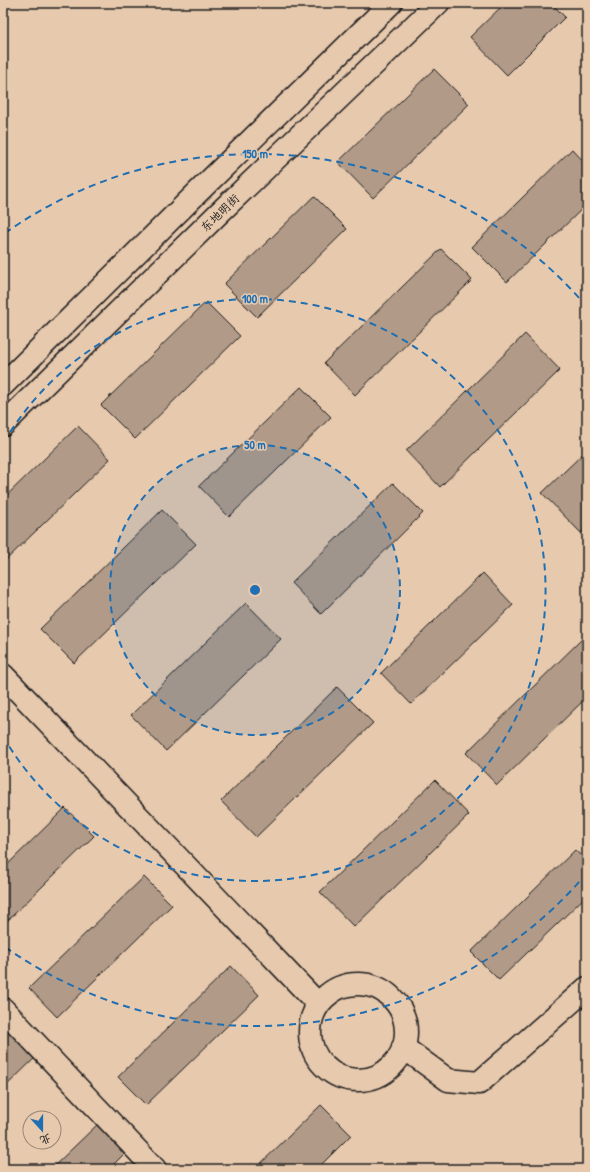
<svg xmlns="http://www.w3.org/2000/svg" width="590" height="1172" viewBox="0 0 590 1172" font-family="'Patrick Hand','LXGW WenKai TC',sans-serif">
<rect width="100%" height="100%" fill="#e7c9ae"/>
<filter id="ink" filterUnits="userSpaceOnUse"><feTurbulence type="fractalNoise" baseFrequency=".025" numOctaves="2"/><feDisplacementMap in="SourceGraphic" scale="8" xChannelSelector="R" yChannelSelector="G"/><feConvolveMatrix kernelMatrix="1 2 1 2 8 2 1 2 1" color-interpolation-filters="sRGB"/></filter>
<g filter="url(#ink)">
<!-- building -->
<path fill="#b19b88" stroke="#1c1c1c" d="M 505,3 L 551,3 L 565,17 L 507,75 L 470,37 Z
M 434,69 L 469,104 L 373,198 L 338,162 Z
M 572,149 L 587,165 L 587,204 L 507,282 L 472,247 Z
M 314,196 L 347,229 L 257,317 L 224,284 Z
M 441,249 L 472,280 L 355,395 L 324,363 Z
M 206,302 L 240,336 L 135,439 L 101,405 Z
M 525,334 L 560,370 L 440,487 L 406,451 Z
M 301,387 L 331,417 L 229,517 L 199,486 Z
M 78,426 L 110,459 L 5,561 L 3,559 L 3,499 Z
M 587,450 L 587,528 L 581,533 L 542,493 Z
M 393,483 L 423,513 L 321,614 L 291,583 Z
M 162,510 L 196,544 L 74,663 L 40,629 Z
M 483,573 L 513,605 L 411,704 L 381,673 Z
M 246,603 L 281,639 L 166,751 L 131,715 Z
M 585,636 L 587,638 L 587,697 L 497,785 L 466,753 Z
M 337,687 L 373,723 L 256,837 L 221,801 Z
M 435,780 L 469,815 L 354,927 L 320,892 Z
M 65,808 L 94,836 L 3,925 L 3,869 Z
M 575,850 L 587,862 L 587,895 L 499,980 L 471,952 Z
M 144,877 L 172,905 L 57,1017 L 29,988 Z
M 231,966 L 259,995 L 146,1105 L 118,1077 Z
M 13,1027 L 39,1054 L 3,1089 L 3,1037 Z
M 321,1105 L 351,1135 L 317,1169 L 255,1169 Z
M 100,1122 L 128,1150 L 109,1169 L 51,1169 Z"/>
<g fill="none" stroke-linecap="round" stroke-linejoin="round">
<defs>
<path id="minor" d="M 3,675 L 318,1004
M310 1032a48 48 0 1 1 96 0a48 48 0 1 1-96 0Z
M 3,1009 L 155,1169
M 403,1047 L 448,1080 L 479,1083 L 587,988"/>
<path id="major" d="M 3,385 L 197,193 L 391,3
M 3,425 L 218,214 L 438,3"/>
</defs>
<!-- minor casing -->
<use href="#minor" stroke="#1c1c1c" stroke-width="25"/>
<!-- major casing -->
<use href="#major" stroke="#1c1c1c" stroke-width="25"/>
<!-- minor -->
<use href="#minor" stroke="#e7c9ae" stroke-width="22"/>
<!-- major -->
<use href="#major" stroke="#e7c9ae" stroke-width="22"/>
</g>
</g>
<!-- distance rings -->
<circle cx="255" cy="590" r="145" fill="#1f6fb2" fill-opacity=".12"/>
<g fill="none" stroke="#1f6fb2" stroke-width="2" stroke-dasharray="7 5">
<circle cx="255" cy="590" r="145"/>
<path d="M4 442A291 291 0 1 1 4 738"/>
<path d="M587 873A436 436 0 0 1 5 947M5 233A436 436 0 0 1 587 307"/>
</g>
<g text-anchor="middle" stroke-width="3" stroke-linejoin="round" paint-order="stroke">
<!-- street labels -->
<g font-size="12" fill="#1c1c1c" stroke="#e7c9ae">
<text transform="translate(220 213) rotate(-44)" y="4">东地明街</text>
</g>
</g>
<circle cx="255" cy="590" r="6" fill="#1f6fb2" stroke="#e7c9ae" stroke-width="2"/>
<g font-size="12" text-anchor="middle" font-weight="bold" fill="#1f6fb2" stroke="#e7c9ae" stroke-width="3" stroke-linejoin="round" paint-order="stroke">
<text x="255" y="158">150 m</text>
<text x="255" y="303">100 m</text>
<text x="255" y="449">50 m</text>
</g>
<!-- margin -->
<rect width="590" height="1172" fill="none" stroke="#e7c9ae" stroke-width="16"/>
<rect x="8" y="8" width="574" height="1156" fill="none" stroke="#1c1c1c" stroke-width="1.5" filter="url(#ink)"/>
<!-- north arrow -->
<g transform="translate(42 1130) rotate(159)"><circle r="19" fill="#e7c9ae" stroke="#968474"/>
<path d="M0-3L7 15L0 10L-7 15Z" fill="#1f6fb2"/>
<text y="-6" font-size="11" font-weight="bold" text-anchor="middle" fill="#1c1c1c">北</text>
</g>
</svg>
